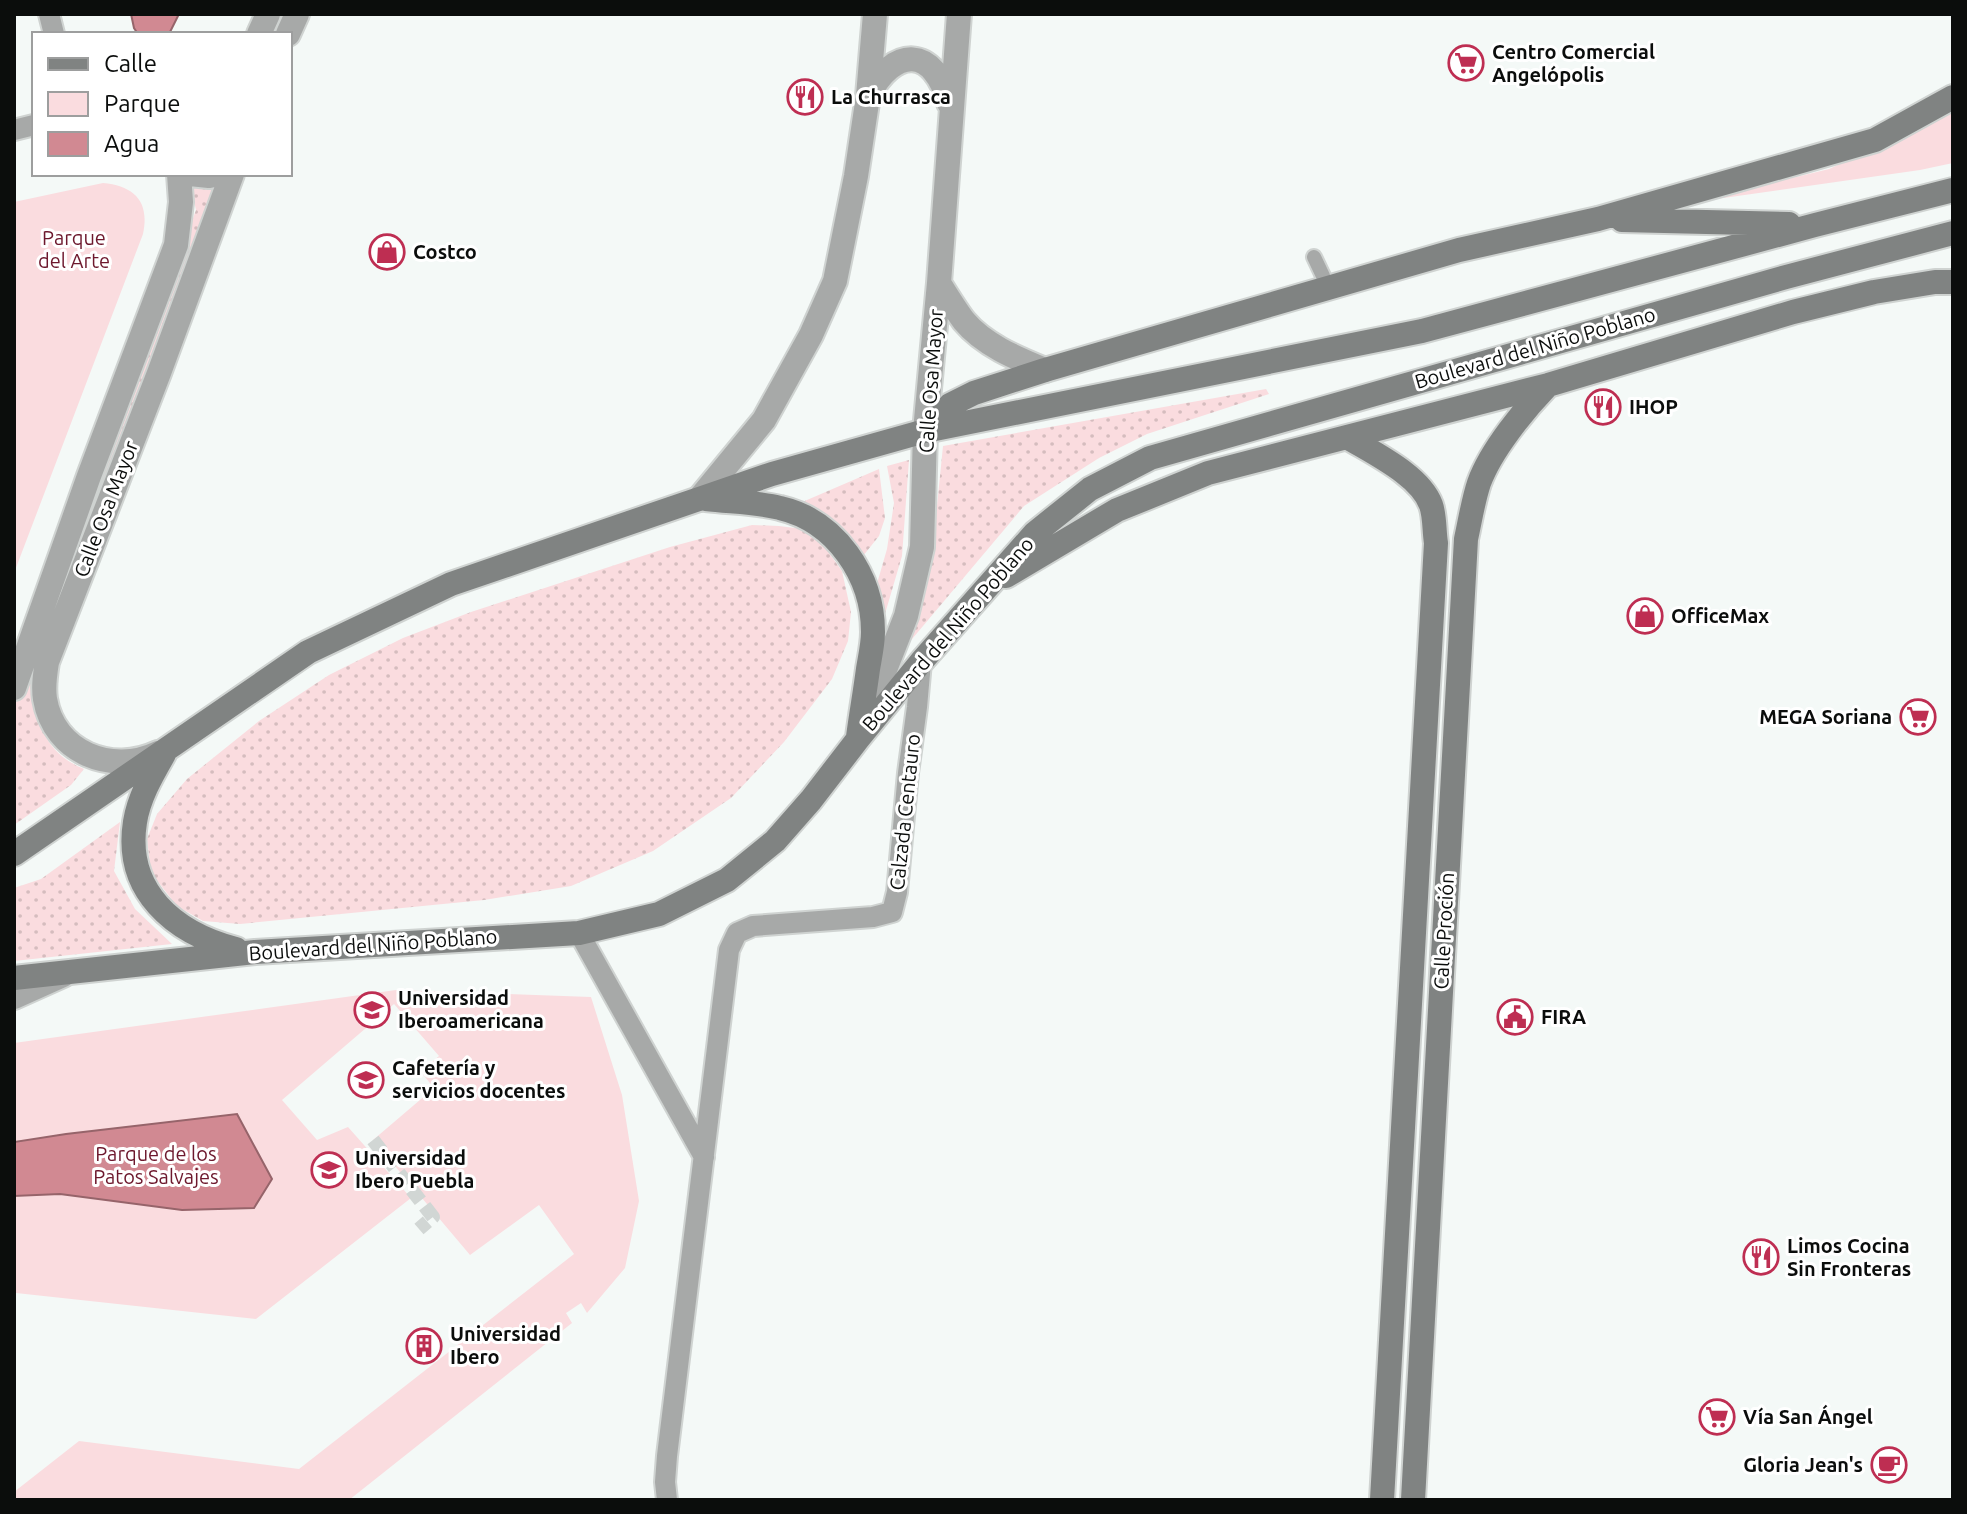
<svg xmlns="http://www.w3.org/2000/svg" width="1967" height="1514" viewBox="0 0 1967 1514" font-family="Ubuntu,sans-serif">
<defs>
<pattern id="grass-dots" width="8" height="8" patternUnits="userSpaceOnUse" patternTransform="scale(2)"><rect width="8" height="8" fill="#fadcdf"/><path d="M2 2h.1M6 6h.1" fill="none" stroke="#d5bcbe" stroke-width="1.8" stroke-linecap="round"/></pattern>
</defs>
<rect width="100%" height="100%" fill="#f4f9f7"/>
<!-- grass -->
<path fill="url(#grass-dots)" d="M 222,180 L 32,685 C 37,724 45,753 84,769 L 71,785 L 14,825 L 14,707 L 196,210 L 190,184 Z
M 1266,389 L 1269,394 L 1147,434 L 1099,458 L 1024,506 L 907,645 L 924,592 L 935,526 L 943,446 Z
M 909,460 L 902,556 L 882,624 L 876,587 L 887,549 L 894,503 L 887,466 Z
M 879,469 L 885,518 L 879,536 L 863,556 L 851,541 L 800,503 Z
M 752,525 L 779,526 L 803,529 L 822,543 L 842,571 L 851,612 L 848,641 L 832,679 L 784,742 L 731,798 L 653,851 L 571,886 L 484,900 L 240,924 L 203,921 L 177,906 L 155,878 L 150,864 L 147,839 L 157,814 L 187,779 L 259,721 L 329,675 L 403,638 L 471,612 L 670,547 Z
M 120,822 L 114,871 L 135,909 L 172,944 L 14,961 L 14,888 L 41,879 Z"/>
<!-- green -->
<path fill="#fadcdf" d="M 1953,112 L 1953,163 L 1920,170 L 1695,202 L 1829,169 Z
M 103,183 C 134,186 150,201 143,234 L 14,573 L 14,202 Z
M 396,990 L 591,997 L 622,1095 L 639,1201 L 625,1268 L 587,1313 L 581,1303 L 566,1313 L 572,1323 L 349,1500 L 14,1500 L 14,1492 L 79,1441 L 299,1469 L 574,1254 L 539,1205 L 470,1255 L 373,1140 L 434,1088 L 421,1072 L 439,1056 L 394,1004 L 282,1100 L 317,1140 L 348,1127 L 411,1198 L 256,1319 L 16,1293 L 14,1295 L 14,1043 Z"/>
<!-- water -->
<path fill="#d18992" stroke="#96646a" stroke-width="2" d="M 131,14 L 179,14 L 169,34 L 138,34 L 134,28 Z
M 237,1114 L 272,1179 L 254,1208 L 182,1210 L 60,1194 L 14,1196 L 14,1142 L 66,1134 Z"/>
<g fill="none" stroke-linecap="round" stroke-linejoin="round">
<!-- pedestrian-tunnel -->
<path stroke="#d1d6d4" stroke-width="14" stroke-dasharray="14 7" stroke-linecap="butt" d="M 373,1140 L 433,1217 L 419,1229"/>
<defs>
<path id="pedestrian" d="M 1314,257 L 1323,276"/>
<path id="minor" d="M 49,14 L 54,34
M 14,130 L 34,125
M 579,933 L 704,1157
M 667,1500 L 665,1482 L 667,1456 L 729,950 L 737,933 L 753,926 L 873,917 L 892,912 L 897,892 L 908,773 L 917,707 L 921,662"/>
<path id="tertiary" d="M 259,34 L 268,14
M 288,34 L 297,14
M 868,96 C 894,46 934,46 949,103
M 190,174 L 209,176 L 218,174
M 939,283 C 947,296 955,309 964,321 C 984,345 1016,358 1045,370
M 699,499 L 764,420 L 811,335 L 835,281 L 856,176 L 868,96 L 875,14
M 14,688 L 89,476 L 176,245 L 181,202 L 179,174
M 866,718 L 906,616 L 922,547 L 925,431 L 939,283 L 959,14
M 158,753 C 112,775 54,753 45,699 C 43,686 45,674 47,662 L 159,373 L 232,174
M 14,997 L 63,975"/>
<path id="secondary" d="M 1622,220 L 1789,224
M 925,431 L 950,405 L 974,393 L 1045,370 L 1459,250 L 1598,219 L 1875,140 L 1953,97
M 1347,437 C 1373,453 1420,475 1431,505 C 1435,516 1434,531 1436,543 L 1382,1500
M 706,499 C 731,502 757,502 780,508 C 836,521 873,576 873,632 C 873,644 870,657 868,669 C 865,692 861,714 858,737
M 1006,576 L 1117,510 L 1208,473 L 1548,385 L 1793,312 L 1874,292 L 1935,282 L 1953,282
M 164,754 C 152,775 139,797 135,822 C 124,891 174,933 236,949
M 14,854 L 308,652 L 451,584 L 699,499 L 772,474 L 925,431 L 1422,331 L 1815,225 L 1953,190
M 14,978 L 255,952 L 579,933 L 659,914 L 727,880 L 775,841 L 811,800 L 858,739 L 921,662 L 1035,533 L 1090,489 L 1150,458 L 1786,277 L 1953,233
M 1413,1500 L 1466,539 C 1470,521 1473,501 1479,483 C 1491,450 1524,410 1548,385"/>
</defs>
<!-- pedestrian casing -->
<use href="#pedestrian" stroke="#cfd3d1" stroke-width="18"/>
<!-- minor casing -->
<use href="#minor" stroke="#cfd3d1" stroke-width="24"/>
<!-- tertiary casing -->
<use href="#tertiary" stroke="#cfd3d1" stroke-width="28"/>
<!-- secondary casing -->
<use href="#secondary" stroke="#cfd3d1" stroke-width="28"/>
<!-- pedestrian -->
<use href="#pedestrian" stroke="#a7a9a8" stroke-width="14"/>
<!-- minor -->
<use href="#minor" stroke="#a7a9a8" stroke-width="20"/>
<!-- tertiary -->
<use href="#tertiary" stroke="#a7a9a8" stroke-width="24"/>
<!-- secondary -->
<use href="#secondary" stroke="#808382" stroke-width="24"/>
</g>
<!-- icons -->
<defs>
<symbol id="supermarket-ring" viewBox="-11 -11 22 22"><circle r="9.5" fill="#fff" stroke="#be2e52" stroke-width="1.5"/><path d="M-6-5.5h2.5l.6 2H6L4.5 2H-2.5L-4.4-4H-6ZM-1.5 3.2a1.3 1.3 0 1 0 .1 0ZM3 3.2a1.3 1.3 0 1 0 .1 0Z" fill="#be2e52"/></symbol>
<symbol id="restaurant-ring" viewBox="-11 -11 22 22"><circle r="9.5" fill="#fff" stroke="#be2e52" stroke-width="1.5"/><path d="M-5-6h1v4h1v-4h1v4h1v-4h1v5L-1.5 .5V6h-2V.5L-5-1ZM5-6V6H3V1.5H1.5Q1.5-4 5-6Z" fill="#be2e52"/></symbol>
<symbol id="shop-ring" viewBox="-11 -11 22 22"><circle r="9.5" fill="#fff" stroke="#be2e52" stroke-width="1.5"/><path d="M-5-2.5h2.3a2.7 3.5 0 0 1 5.4 0H5L5.5 6h-11ZM-1.5-2.5h3a1.5 2.3 0 0 0-3 0Z" fill="#be2e52"/></symbol>
<symbol id="school-ring" viewBox="-11 -11 22 22"><circle r="9.5" fill="#fff" stroke="#be2e52" stroke-width="1.5"/><path d="M0-5L7-2L0 1L-7-2ZM-4 1L0 2.5L4 1V4Q0 6-4 4Z" fill="#be2e52"/></symbol>
<symbol id="civic-ring" viewBox="-11 -11 22 22"><circle r="9.5" fill="#fff" stroke="#be2e52" stroke-width="1.5"/><path d="M-.6-6.5H3V-4.5H.6V-3L4-1V1h2V6H-6V1h2V-1L-.6-3ZM-1.2 2.5V6h2.4V2.5Z" fill="#be2e52"/></symbol>
<symbol id="university-ring" viewBox="-11 -11 22 22"><circle r="9.5" fill="#fff" stroke="#be2e52" stroke-width="1.5"/><path d="M0-5L7-2L0 1L-7-2ZM-4 1L0 2.5L4 1V4Q0 6-4 4Z" fill="#be2e52"/></symbol>
<symbol id="building-ring" viewBox="-11 -11 22 22"><circle r="9.5" fill="#fff" stroke="#be2e52" stroke-width="1.5"/><path d="M-4-6H4V6H1V3H-1V6H-4ZM-2.5-4.3h1.7v1.8h-1.7ZM.8-4.3h1.7v1.8H.8ZM-2.5-1h1.7V.8h-1.7ZM.8-1h1.7V.8H.8Z" fill="#be2e52"/></symbol>
<symbol id="cafe-ring" viewBox="-11 -11 22 22"><circle r="9.5" fill="#fff" stroke="#be2e52" stroke-width="1.5"/><path d="M-5.5-4.5H6V0H3Q3 3.5 0 3.5H-2.5Q-5.5 3.5-5.5 0ZM3-3.2v2h1.7v-2ZM-6 4.5H4V6H-6Z" fill="#be2e52"/></symbol>
</defs>
<g fill-rule="evenodd">
<use href="#supermarket-ring" x="1446" y="43" width="40" height="40"/>
<use href="#restaurant-ring" x="785" y="77" width="40" height="40"/>
<use href="#shop-ring" x="367" y="232" width="40" height="40"/>
<use href="#restaurant-ring" x="1583" y="387" width="40" height="40"/>
<use href="#shop-ring" x="1625" y="596" width="40" height="40"/>
<use href="#supermarket-ring" x="1898" y="697" width="40" height="40"/>
<use href="#school-ring" x="352" y="990" width="40" height="40"/>
<use href="#civic-ring" x="1495" y="997" width="40" height="40"/>
<use href="#university-ring" x="346" y="1060" width="40" height="40"/>
<use href="#university-ring" x="309" y="1150" width="40" height="40"/>
<use href="#restaurant-ring" x="1741" y="1237" width="40" height="40"/>
<use href="#building-ring" x="404" y="1326" width="40" height="40"/>
<use href="#supermarket-ring" x="1697" y="1397" width="40" height="40"/>
<use href="#cafe-ring" x="1869" y="1445" width="40" height="40"/>
</g>
<g text-anchor="middle" stroke-width="6" stroke-linejoin="round" paint-order="stroke">
<!-- poi labels -->
<g font-size="20" font-weight="bold" fill="#0b0d0c" stroke="#fff" text-anchor="start">
<text x="1492" y="59">Centro Comercial<tspan x="1492" dy="23">Angelópolis</tspan></text>
<text x="831" y="104">La Churrasca</text>
<text x="413" y="259">Costco</text>
<text x="1629" y="414">IHOP</text>
<text x="1671" y="623">OfficeMax</text>
<text x="1892" y="724" text-anchor="end">MEGA Soriana</text>
<text x="398" y="1005">Universidad<tspan x="398" dy="23">Iberoamericana</tspan></text>
<text x="1541" y="1024">FIRA</text>
<text x="392" y="1075">Cafetería y<tspan x="392" dy="23">servicios docentes</tspan></text>
<text x="355" y="1165">Universidad<tspan x="355" dy="23">Ibero Puebla</tspan></text>
<text x="1787" y="1253">Limos Cocina<tspan x="1787" dy="23">Sin Fronteras</tspan></text>
<text x="450" y="1341">Universidad<tspan x="450" dy="23">Ibero</tspan></text>
<text x="1743" y="1424">Vía San Ángel</text>
<text x="1863" y="1472" text-anchor="end">Gloria Jean's</text>
</g>
<!-- park labels -->
<g font-size="20" fill="#6d182d" stroke="#fff">
<text x="74" y="245">Parque<tspan x="74" dy="23">del Arte</tspan></text>
<text x="156" y="1161">Parque de los<tspan x="156" dy="23">Patos Salvajes</tspan></text>
</g>
<!-- street labels -->
<g font-size="20" fill="#0b0d0c" stroke="#fff">
<text transform="translate(1535 348) rotate(-16)" y="7">Boulevard del Niño Poblano</text>
<text transform="translate(931 381) rotate(-86)" y="7">Calle Osa Mayor</text>
<text transform="translate(106 509) rotate(-69)" y="7">Calle Osa Mayor</text>
<text transform="translate(948 634) rotate(-49)" y="7">Boulevard del Niño Poblano</text>
<text transform="translate(905 812) rotate(-84)" y="7">Calzada Centauro</text>
<text transform="translate(1444 931) rotate(-87)" y="7">Calle Proción</text>
<text transform="translate(373 945) rotate(-4)" y="7">Boulevard del Niño Poblano</text>
</g>
</g>
<!-- border -->
<rect width="1967" height="1514" fill="none" stroke="#0b0d0c" stroke-width="32"/>
<!-- legend -->
<rect x="32" y="32" width="260" height="144" fill="#ffffff" stroke="#9d9e9e" stroke-width="2"/>
<rect x="48" y="58" width="40" height="12" fill="#808382" stroke="#9d9e9e" stroke-width="2"/>
<text x="104" y="72" font-size="24" fill="#0b0d0c">Calle</text>
<rect x="48" y="92" width="40" height="24" fill="#fadcdf" stroke="#9d9e9e" stroke-width="2"/>
<text x="104" y="112" font-size="24" fill="#0b0d0c">Parque</text>
<rect x="48" y="132" width="40" height="24" fill="#d18992" stroke="#9d9e9e" stroke-width="2"/>
<text x="104" y="152" font-size="24" fill="#0b0d0c">Agua</text>
</svg>
